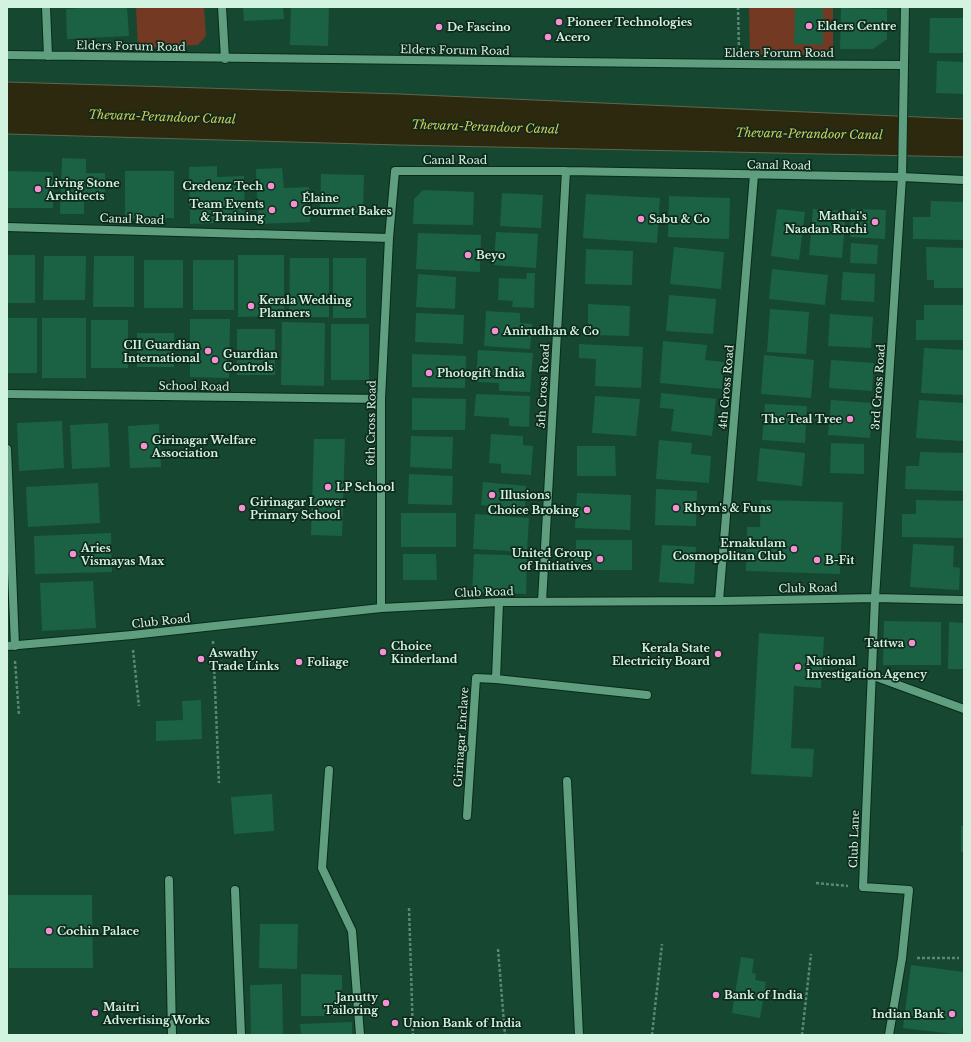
<svg xmlns="http://www.w3.org/2000/svg" width="971" height="1042" viewBox="0 0 971 1042" font-family="'Libre Baskerville',serif">
<rect width="100%" height="100%" fill="#164731"/>
<!-- green -->
<path fill="#743923" d="M 136,7 L 204,7 L 206,36 L 198,45 L 138,48 Z
M 749,7 L 833,7 L 833,55 L 750,54 Z"/>
<!-- water -->
<path fill="#2d290e" stroke="#5f664d" d="M 7,82 L 399,94 L 964,119 L 964,157 L 399,145 L 7,134 Z"/>
<!-- building -->
<path fill="#1b6244" d="M 98,7 L 127,7 L 129,36 L 67,39 L 66,9 Z
M 243,7 L 283,7 L 284,19 L 244,21 Z
M 291,7 L 329,7 L 328,46 L 290,45 Z
M 795,7 L 823,7 L 823,45 L 794,44 Z
M 841,8 L 887,9 L 887,39 L 873,49 L 840,49 Z
M 930,18 L 964,18 L 964,53 L 929,53 Z
M 937,61 L 964,62 L 964,94 L 936,93 Z
M 62,158 L 86,159 L 86,173 L 105,173 L 105,202 L 84,201 L 84,214 L 60,214 Z
M 217,166 L 217,177 L 244,176 L 245,222 L 190,224 L 189,167 Z
M 282,168 L 284,188 L 309,187 L 310,222 L 258,224 L 256,169 Z
M 7,171 L 53,172 L 53,208 L 7,208 Z
M 125,171 L 174,171 L 174,218 L 125,218 Z
M 321,174 L 364,175 L 363,217 L 320,216 Z
M 423,190 L 474,192 L 473,225 L 413,224 L 414,199 Z
M 502,193 L 543,195 L 541,228 L 500,226 Z
M 586,194 L 660,198 L 657,243 L 583,238 Z
M 669,196 L 730,198 L 729,239 L 668,237 Z
M 931,201 L 964,202 L 964,240 L 913,239 L 913,217 L 930,217 Z
M 777,209 L 805,212 L 799,260 L 771,256 Z
M 813,209 L 846,211 L 842,258 L 809,255 Z
M 851,209 L 886,210 L 885,239 L 850,237 Z
M 496,232 L 538,234 L 536,268 L 494,265 Z
M 418,233 L 481,235 L 480,272 L 416,269 Z
M 851,243 L 878,245 L 877,264 L 850,263 Z
M 674,247 L 724,252 L 721,289 L 670,284 Z
M 926,247 L 964,248 L 964,288 L 934,288 L 934,280 L 927,280 Z
M 586,249 L 633,251 L 632,285 L 585,284 Z
M 7,255 L 35,255 L 35,303 L 7,303 Z
M 238,255 L 284,255 L 284,316 L 238,317 Z
M 44,256 L 86,256 L 85,300 L 43,300 Z
M 94,256 L 134,256 L 134,307 L 93,307 Z
M 290,258 L 329,258 L 329,317 L 289,317 Z
M 333,258 L 366,258 L 366,318 L 333,318 Z
M 144,260 L 183,260 L 183,308 L 144,308 Z
M 193,260 L 234,260 L 234,310 L 193,310 Z
M 772,269 L 828,275 L 825,305 L 769,299 Z
M 843,272 L 875,274 L 874,302 L 841,300 Z
M 527,273 L 535,273 L 534,308 L 512,307 L 513,301 L 498,300 L 499,278 L 526,279 Z
M 418,274 L 456,277 L 455,309 L 416,307 Z
M 669,295 L 716,299 L 713,334 L 666,331 Z
M 588,304 L 630,306 L 629,336 L 588,335 Z
M 924,305 L 964,305 L 964,340 L 916,340 L 916,320 L 924,320 Z
M 770,309 L 809,312 L 806,354 L 767,352 Z
M 486,311 L 520,313 L 520,323 L 532,324 L 530,349 L 484,346 Z
M 416,313 L 464,315 L 463,344 L 415,342 Z
M 830,314 L 873,317 L 871,348 L 828,346 Z
M 7,318 L 37,318 L 37,373 L 7,373 Z
M 42,318 L 86,318 L 86,378 L 42,378 Z
M 190,319 L 230,319 L 229,378 L 190,377 Z
M 91,320 L 128,320 L 128,368 L 91,368 Z
M 282,322 L 325,323 L 324,386 L 281,385 Z
M 331,324 L 369,324 L 369,380 L 331,380 Z
M 237,329 L 275,329 L 275,375 L 237,375 Z
M 137,333 L 174,333 L 174,367 L 137,367 Z
M 663,341 L 707,345 L 705,360 L 724,362 L 722,389 L 660,383 Z
M 579,344 L 643,347 L 641,388 L 595,386 L 596,359 L 579,358 Z
M 924,348 L 964,350 L 964,395 L 921,393 Z
M 478,350 L 533,353 L 530,392 L 499,391 L 499,383 L 476,382 Z
M 412,354 L 466,356 L 465,388 L 412,387 Z
M 764,355 L 814,360 L 811,398 L 761,394 Z
M 831,360 L 874,363 L 872,391 L 829,388 Z
M 661,393 L 716,399 L 712,436 L 671,431 L 674,409 L 660,408 Z
M 476,394 L 530,396 L 529,427 L 509,426 L 509,418 L 474,416 Z
M 595,396 L 640,399 L 636,436 L 592,433 Z
M 412,398 L 466,399 L 465,430 L 412,430 Z
M 831,400 L 872,403 L 870,438 L 828,435 Z
M 919,400 L 964,403 L 964,441 L 916,438 Z
M 765,404 L 807,406 L 805,443 L 762,440 Z
M 62,421 L 64,468 L 19,471 L 17,423 Z
M 108,423 L 110,467 L 72,469 L 70,425 Z
M 159,424 L 161,467 L 130,468 L 128,426 Z
M 491,434 L 523,436 L 523,445 L 533,446 L 531,475 L 501,473 L 501,464 L 489,463 Z
M 411,436 L 453,437 L 452,469 L 410,467 Z
M 314,439 L 345,439 L 342,536 L 311,535 Z
M 659,440 L 692,443 L 691,454 L 711,456 L 709,483 L 656,479 Z
M 831,443 L 864,444 L 864,474 L 830,473 Z
M 577,446 L 615,446 L 616,476 L 577,476 Z
M 760,448 L 805,453 L 802,486 L 757,481 Z
M 920,452 L 964,453 L 964,491 L 905,489 L 906,466 L 919,466 Z
M 409,474 L 453,476 L 452,505 L 408,504 Z
M 483,482 L 526,486 L 525,509 L 481,505 Z
M 98,483 L 100,523 L 28,527 L 26,487 Z
M 656,489 L 697,491 L 696,526 L 655,525 Z
M 577,493 L 631,495 L 630,530 L 575,528 Z
M 761,500 L 843,502 L 840,574 L 746,571 L 747,527 L 760,527 Z
M 916,500 L 964,501 L 964,538 L 902,537 L 902,514 L 916,514 Z
M 401,513 L 456,513 L 456,547 L 401,547 Z
M 475,514 L 529,518 L 527,552 L 473,549 Z
M 111,533 L 112,572 L 35,574 L 34,536 Z
M 576,540 L 632,540 L 632,570 L 569,570 L 569,549 L 576,549 Z
M 913,544 L 954,546 L 953,567 L 960,568 L 959,590 L 910,587 Z
M 662,545 L 696,547 L 694,584 L 659,582 Z
M 403,554 L 436,554 L 437,580 L 403,580 Z
M 474,554 L 527,556 L 526,594 L 472,592 Z
M 93,581 L 96,628 L 42,631 L 40,583 Z
M 884,621 L 941,622 L 941,665 L 883,665 Z
M 949,622 L 964,623 L 964,669 L 948,669 Z
M 759,633 L 824,637 L 821,688 L 794,686 L 791,748 L 814,749 L 812,777 L 751,774 Z
M 201,700 L 202,739 L 156,741 L 156,721 L 183,720 L 182,701 Z
M 272,794 L 274,831 L 234,834 L 231,797 Z
M 961,826 L 964,826 L 964,852 L 961,852 Z
M 8,895 L 92,895 L 93,968 L 9,968 Z
M 260,924 L 298,924 L 297,969 L 259,968 Z
M 741,957 L 754,959 L 752,973 L 756,974 L 755,980 L 766,982 L 760,1018 L 732,1013 Z
M 911,965 L 964,972 L 964,1016 L 962,1035 L 903,1028 Z
M 301,974 L 342,975 L 342,1016 L 301,1016 Z
M 282,984 L 283,1035 L 251,1035 L 250,985 Z
M 352,1022 L 352,1035 L 301,1035 L 300,1024 Z"/>
<g fill="none" stroke-linecap="round" stroke-linejoin="round">
<defs>
<path id="lane" d="M 875,598 L 863,887 L 909,890 L 902,958 L 889,1035"/>
<path id="street" d="M 46,7 L 48,56
M 222,7 L 225,59
M 7,55 L 740,64 L 904,65
M 7,227 L 389,238 L 395,171 L 566,171 L 902,177 L 964,180
M 7,394 L 381,399
M 7,449 L 15,646
M 875,598 L 902,177 L 905,7
M 719,601 L 754,175
M 542,602 L 566,171
M 381,608 L 381,399 L 389,238
M 7,646 L 132,635 L 381,608 L 499,602 L 719,601 L 875,598 L 964,600
M 871,675 L 964,709
M 496,679 L 647,695
M 329,770 L 322,868 L 352,931 L 360,1035
M 567,781 L 579,1035
M 467,816 L 476,678 L 496,679 L 499,602
M 169,880 L 172,1035
M 235,890 L 241,1035"/>
</defs>
<!-- lane casing -->
<use href="#lane" stroke="#082b1c" stroke-width="10"/>
<!-- street casing -->
<use href="#street" stroke="#082b1c" stroke-width="10"/>
<!-- path -->
<path stroke="#5c8772" stroke-width="2.5" stroke-dasharray="3 2" stroke-linecap="butt" d="M 738,7 L 739,50
M 213,641 L 219,783
M 133,650 L 139,706
M 15,661 L 19,715
M 816,883 L 848,886
M 409,908 L 413,1035
M 498,949 L 505,1035
M 917,958 L 959,958
M 652,1035 L 662,944
M 802,1035 L 811,954"/>
<!-- lane -->
<use href="#lane" stroke="#5f9f7f" stroke-width="8"/>
<!-- street -->
<use href="#street" stroke="#5f9f7f" stroke-width="8"/>
</g>
<!-- markers -->
<g fill="#f591d3" stroke="#0f2a1d" stroke-width="1.5">
<circle cx="559" cy="22" r="4"/>
<circle cx="809" cy="26" r="4"/>
<circle cx="439" cy="27" r="4"/>
<circle cx="548" cy="37" r="4"/>
<circle cx="271" cy="186" r="4"/>
<circle cx="38" cy="189" r="4"/>
<circle cx="294" cy="204" r="4"/>
<circle cx="272" cy="210" r="4"/>
<circle cx="641" cy="219" r="4"/>
<circle cx="875" cy="222" r="4"/>
<circle cx="468" cy="255" r="4"/>
<circle cx="251" cy="306" r="4"/>
<circle cx="495" cy="331" r="4"/>
<circle cx="208" cy="351" r="4"/>
<circle cx="215" cy="360" r="4"/>
<circle cx="429" cy="373" r="4"/>
<circle cx="850" cy="419" r="4"/>
<circle cx="144" cy="446" r="4"/>
<circle cx="328" cy="487" r="4"/>
<circle cx="492" cy="495" r="4"/>
<circle cx="242" cy="508" r="4"/>
<circle cx="676" cy="508" r="4"/>
<circle cx="587" cy="510" r="4"/>
<circle cx="794" cy="549" r="4"/>
<circle cx="73" cy="554" r="4"/>
<circle cx="600" cy="559" r="4"/>
<circle cx="817" cy="560" r="4"/>
<circle cx="912" cy="643" r="4"/>
<circle cx="383" cy="652" r="4"/>
<circle cx="718" cy="654" r="4"/>
<circle cx="201" cy="659" r="4"/>
<circle cx="299" cy="662" r="4"/>
<circle cx="798" cy="667" r="4"/>
<circle cx="49" cy="931" r="4"/>
<circle cx="716" cy="995" r="4"/>
<circle cx="386" cy="1003" r="4"/>
<circle cx="95" cy="1013" r="4"/>
<circle cx="952" cy="1014" r="4"/>
<circle cx="395" cy="1023" r="4"/>
</g>
<g text-anchor="middle" stroke-width="3.5" stroke-linejoin="round" paint-order="stroke">
<!-- poi labels -->
<g font-size="11" font-weight="bold" fill="#d3f3e1" stroke="#0f2a1d" text-anchor="start">
<text x="567" y="26">Pioneer Technologies</text>
<text x="817" y="30">Elders Centre</text>
<text x="447" y="31">De Fascino</text>
<text x="556" y="41">Acero</text>
<text x="46" y="187">Living Stone<tspan x="46" dy="13">Architects</tspan></text>
<text x="263" y="190" text-anchor="end">Credenz Tech</text>
<text x="302" y="202">Élaine<tspan x="302" dy="13">Gourmet Bakes</tspan></text>
<text x="264" y="208" text-anchor="end">Team Events<tspan x="264" dy="13">&amp; Training</tspan></text>
<text x="867" y="220" text-anchor="end">Mathai's<tspan x="867" dy="13">Naadan Ruchi</tspan></text>
<text x="649" y="223">Sabu &amp; Co</text>
<text x="476" y="259">Beyo</text>
<text x="259" y="304">Kerala Wedding<tspan x="259" dy="13">Planners</tspan></text>
<text x="503" y="335">Anirudhan &amp; Co</text>
<text x="200" y="349" text-anchor="end">CII Guardian<tspan x="200" dy="13">International</tspan></text>
<text x="223" y="358">Guardian<tspan x="223" dy="13">Controls</tspan></text>
<text x="437" y="377">Photogift India</text>
<text x="842" y="423" text-anchor="end">The Teal Tree</text>
<text x="152" y="444">Girinagar Welfare<tspan x="152" dy="13">Association</tspan></text>
<text x="336" y="491">LP School</text>
<text x="500" y="499">Illusions</text>
<text x="250" y="506">Girinagar Lower<tspan x="250" dy="13">Primary School</tspan></text>
<text x="684" y="512">Rhym's &amp; Funs</text>
<text x="579" y="514" text-anchor="end">Choice Broking</text>
<text x="786" y="547" text-anchor="end">Ernakulam<tspan x="786" dy="13">Cosmopolitan Club</tspan></text>
<text x="81" y="552">Aries<tspan x="81" dy="13">Vismayas Max</tspan></text>
<text x="592" y="557" text-anchor="end">United Group<tspan x="592" dy="13">of Initiatives</tspan></text>
<text x="825" y="564">B-Fit</text>
<text x="904" y="647" text-anchor="end">Tattwa</text>
<text x="391" y="650">Choice<tspan x="391" dy="13">Kinderland</tspan></text>
<text x="710" y="652" text-anchor="end">Kerala State<tspan x="710" dy="13">Electricity Board</tspan></text>
<text x="209" y="657">Aswathy<tspan x="209" dy="13">Trade Links</tspan></text>
<text x="806" y="665">National<tspan x="806" dy="13">Investigation Agency</tspan></text>
<text x="307" y="666">Foliage</text>
<text x="57" y="935">Cochin Palace</text>
<text x="724" y="999">Bank of India</text>
<text x="378" y="1001" text-anchor="end">Janutty<tspan x="378" dy="13">Tailoring</tspan></text>
<text x="103" y="1011">Maitri<tspan x="103" dy="13">Advertising Works</tspan></text>
<text x="944" y="1018" text-anchor="end">Indian Bank</text>
<text x="403" y="1027">Union Bank of India</text>
</g>
<!-- street labels -->
<g font-size="11" fill="#d3f3e1" stroke="#0f2a1d">
<text transform="translate(131 46) rotate(1)" y="4">Elders Forum Road</text>
<text transform="translate(455 50) rotate(1)" y="4">Elders Forum Road</text>
<text x="779" y="57">Elders Forum Road</text>
<text x="455" y="164">Canal Road</text>
<text transform="translate(779 165) rotate(1)" y="4">Canal Road</text>
<text transform="translate(132 219) rotate(2)" y="4">Canal Road</text>
<text transform="translate(194 386) rotate(1)" y="4">School Road</text>
<text transform="translate(543 386) rotate(-87)" y="4">5th Cross Road</text>
<text transform="translate(726 387) rotate(-85)" y="4">4th Cross Road</text>
<text transform="translate(878 387) rotate(-86)" y="4">3rd Cross Road</text>
<text transform="translate(371 423) rotate(-89)" y="4">6th Cross Road</text>
<text transform="translate(808 588) rotate(-1)" y="4">Club Road</text>
<text transform="translate(484 592) rotate(-2)" y="4">Club Road</text>
<text transform="translate(161 621) rotate(-6)" y="4">Club Road</text>
<text transform="translate(461 737) rotate(-86)" y="4">Girinagar Enclave</text>
<text transform="translate(854 839) rotate(-88)" y="4">Club Lane</text>
</g>
<!-- water labels -->
<g font-size="12" font-style="italic" fill="#dac955" stroke="#0f2a1d">
<text transform="translate(162 117) rotate(2)" y="4">Thevara-Perandoor Canal</text>
<text transform="translate(485 127) rotate(2)" y="4">Thevara-Perandoor Canal</text>
<text transform="translate(809 134) rotate(1)" y="4">Thevara-Perandoor Canal</text>
</g>
</g>
<!-- border -->
<rect width="971" height="1042" fill="none" stroke="#d3f3e1" stroke-width="16"/>
</svg>
